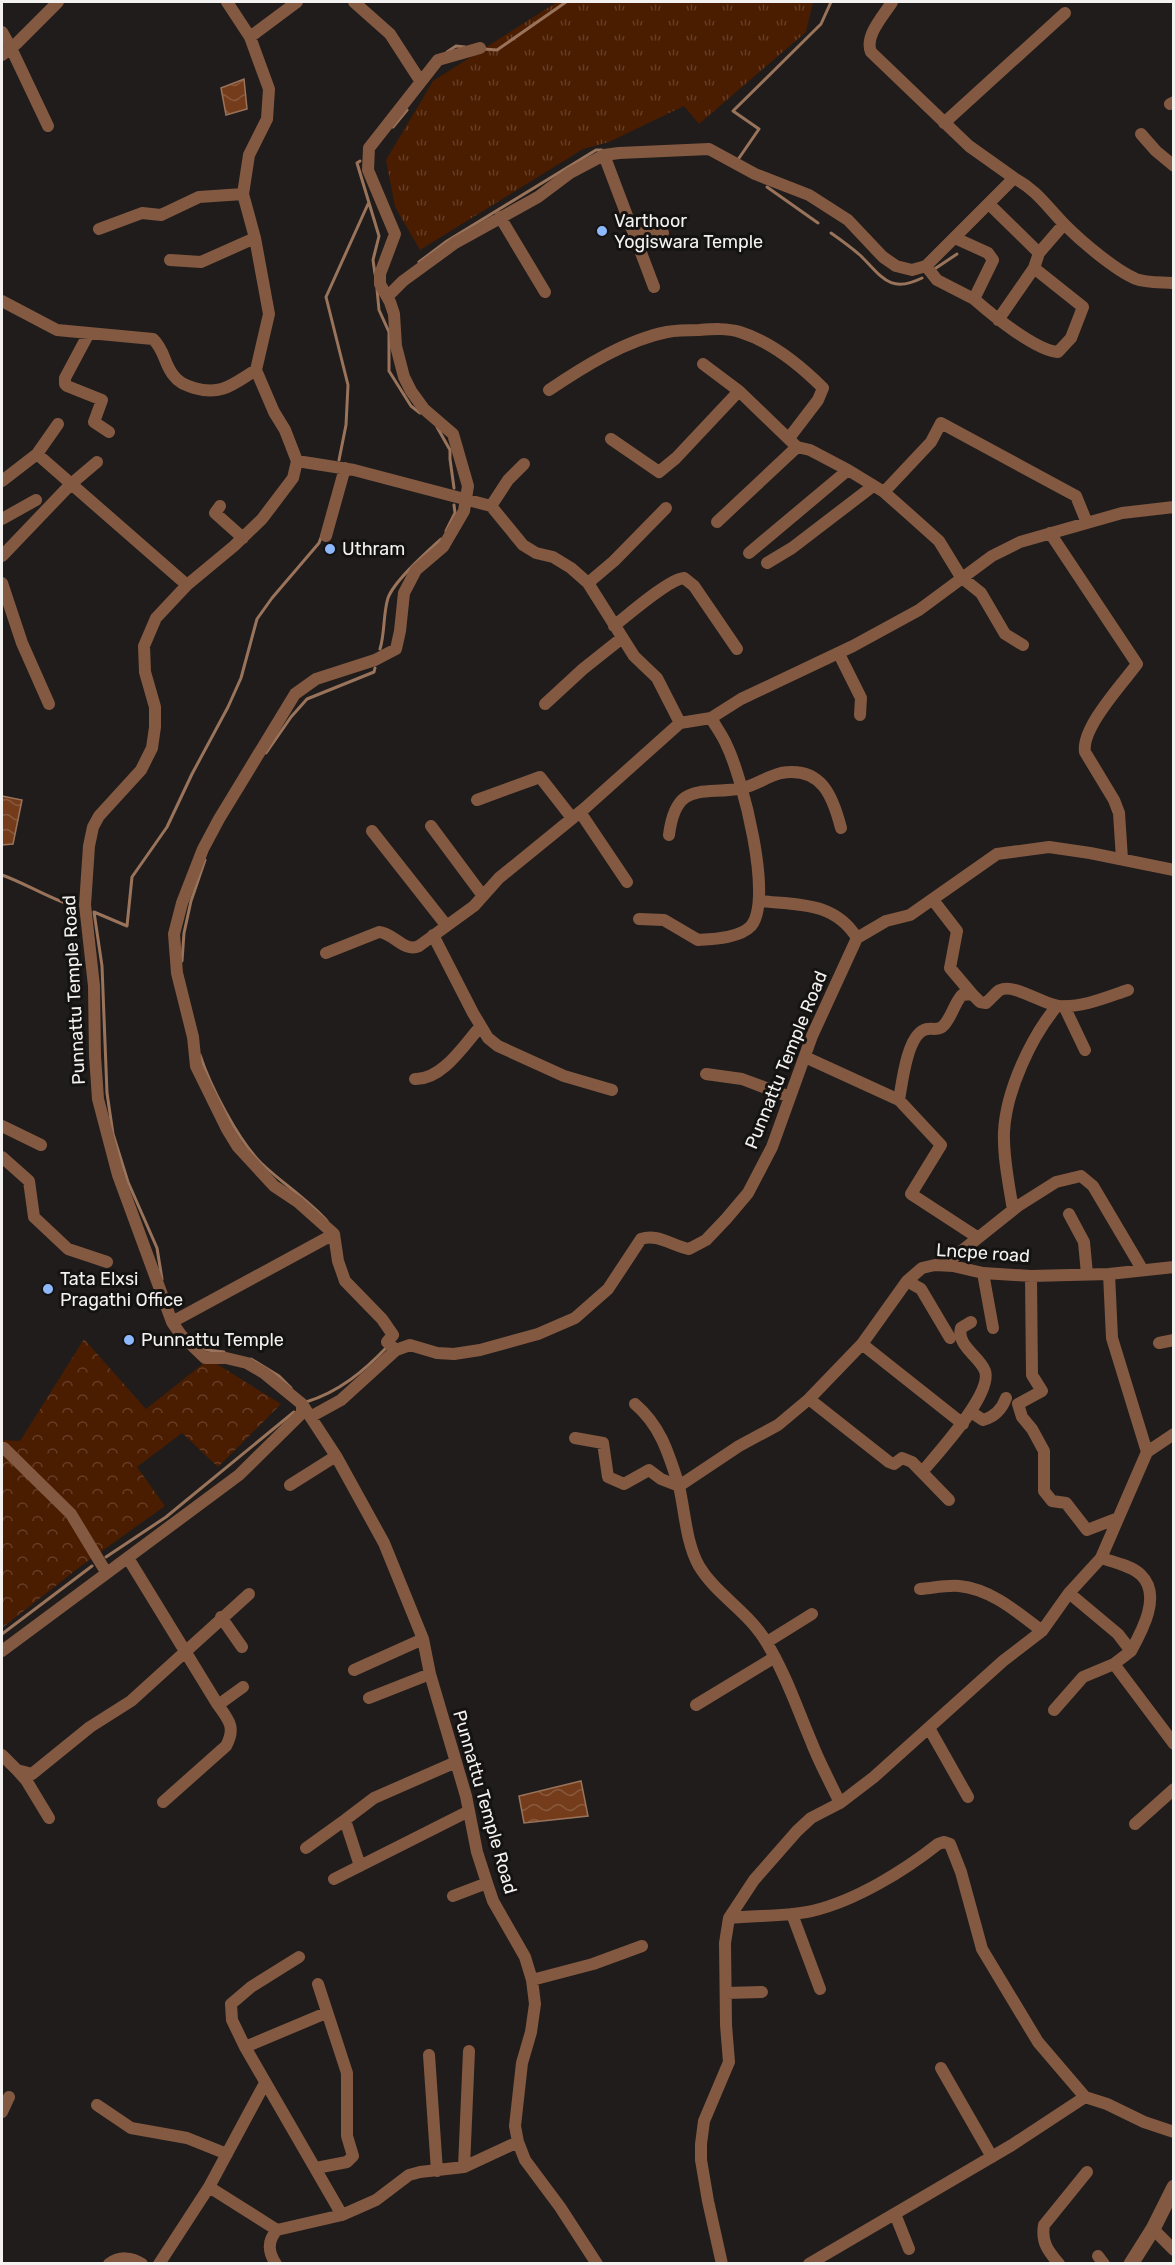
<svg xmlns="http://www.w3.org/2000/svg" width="1175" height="2265" viewBox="0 0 1175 2265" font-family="Rubik,sans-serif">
<defs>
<pattern id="grass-tufts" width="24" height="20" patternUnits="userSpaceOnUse" patternTransform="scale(1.5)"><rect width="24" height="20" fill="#4a1c00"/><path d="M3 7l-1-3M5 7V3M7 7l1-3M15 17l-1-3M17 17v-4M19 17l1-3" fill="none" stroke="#653d26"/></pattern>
<pattern id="forest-crowns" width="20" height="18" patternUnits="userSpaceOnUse" patternTransform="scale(1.5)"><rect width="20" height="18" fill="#4a1c00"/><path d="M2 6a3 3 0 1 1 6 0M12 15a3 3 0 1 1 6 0" fill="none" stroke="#653d26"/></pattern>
<pattern id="water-waves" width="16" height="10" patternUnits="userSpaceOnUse" patternTransform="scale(1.5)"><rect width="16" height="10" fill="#743c1b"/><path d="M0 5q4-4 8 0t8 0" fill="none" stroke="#88593d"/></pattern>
</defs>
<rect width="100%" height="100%" fill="#1f1c1b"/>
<!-- grass -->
<path fill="url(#grass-tufts)" d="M 557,2 L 813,2 L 806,32 L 699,124 L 684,106 L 609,142 L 583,149 L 420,250 L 395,207 L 386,160 L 433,81 Z"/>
<!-- forest -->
<path fill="url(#forest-crowns)" d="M 84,1339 L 146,1409 L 209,1359 L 281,1404 L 218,1467 L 182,1433 L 137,1467 L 165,1506 L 81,1566 L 2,1628 L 2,1440 L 20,1441 Z"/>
<!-- water -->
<path fill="url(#water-waves)" stroke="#9a735b" stroke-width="1.5" d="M 244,79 L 247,109 L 226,115 L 221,88 Z
M 2,796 L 22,800 L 13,844 L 2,845 Z
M 581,1781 L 588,1816 L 524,1823 L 519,1796 Z"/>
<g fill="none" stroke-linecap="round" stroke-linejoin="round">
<!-- stream -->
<path stroke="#9a735b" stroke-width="3" d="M 484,49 L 497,50 L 566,2
M 447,52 L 456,46 L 465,47
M 393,127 L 407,110
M 360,161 L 357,163 L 379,236 L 373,260 L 375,274
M 737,161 L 759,129 L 733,111 L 821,24 L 831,2
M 767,187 L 818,223
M 831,233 C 841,240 852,248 861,256 C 882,277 890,294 922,278
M 419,262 L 447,241 L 596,150 L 602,150
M 936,268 L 957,254
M 377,289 L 379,310 L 389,332 L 389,371 L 411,406 L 420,413
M 437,427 L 450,450 L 450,459 L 454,488
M 339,460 L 346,425 L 348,385 L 326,297 L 368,204
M 446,531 L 455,513 L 454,505
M 380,649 C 385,633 383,614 388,598 C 394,581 427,552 441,539
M 266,753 L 291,717 L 307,699 L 374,672 L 375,668
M 2,875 C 27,884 50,899 76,907
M 182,961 L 184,933 L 191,901 L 205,860
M 200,1055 C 210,1086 238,1140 261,1163 C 282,1183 307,1199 327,1221
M 162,1279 L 157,1248 L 128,1182 L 113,1134 L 107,1093 L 102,966 L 94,912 L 127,926 L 132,877 L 167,827 L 192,774 L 228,707 L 241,678 L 257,619 L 272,598 L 319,543 L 322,535
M 197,1343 L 207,1350 L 224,1352
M 251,1359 L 279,1376 L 291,1388
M 305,1401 L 306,1402 C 339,1392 364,1371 387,1347
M 106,1557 L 166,1517 L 294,1412
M 2,1634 L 92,1566"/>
<!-- minor -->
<path stroke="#845941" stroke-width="12" d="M 227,2 L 250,37 L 269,89 L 267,119 L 249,155 L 243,194 L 255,238 L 269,314 L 256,370 L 274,412 L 285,430 L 297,461 L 293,478 L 262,519 L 234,546 L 187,585 L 156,618 L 144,646 L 145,672 L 155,707 L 155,727 L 152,748 L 141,770 L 99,816 L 93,827 L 89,846 L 85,905 L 94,986 L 95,1056 L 98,1099 L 118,1175 L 172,1322 L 181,1335 L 205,1358 L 226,1358 L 247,1363 L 264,1373 L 302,1404 L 336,1456 L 384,1543 L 423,1639 L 430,1674 L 466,1796 L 477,1852 L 487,1883 L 493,1901 L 525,1957 L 532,1980 L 535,2004 L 531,2032 L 522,2063 L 515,2126 L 518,2142 L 525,2160 L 560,2207 L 597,2264
M 354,2 L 390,34 L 421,82
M 892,2 C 884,15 864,36 871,52 L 969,146 L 1014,178
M 2,32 L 11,48 L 48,126
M 250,37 L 297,2
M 2,55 L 17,43 L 58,2
M 1170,104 L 1174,102
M 944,123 L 1065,13
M 1141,134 L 1156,151 L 1174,166
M 604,155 L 654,287
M 989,204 L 1039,253
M 500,217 L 545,292
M 631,227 L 663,233
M 99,229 L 142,213 L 161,215 L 199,197 L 243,194
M 955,238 L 988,253 L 993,260 L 974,299 C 991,314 1036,351 1058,352 L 1071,338 L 1083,307 L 1034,268
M 170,260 L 201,262 L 255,238
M 926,266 L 937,280 L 974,299
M 387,297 L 403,281 L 455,243 L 538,197 L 570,173 L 604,155 L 619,153 L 709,149 L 755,174 L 809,195 L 848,220 L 883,257 L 896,266 L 912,270 L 926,266 L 1014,178 C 1038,191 1047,207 1065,225 C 1082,242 1115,270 1136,279 C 1146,283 1162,282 1174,283
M 2,301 L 57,330 L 153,339 C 165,350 164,365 174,376 C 179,383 186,385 194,388 C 222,396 233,384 256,370
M 998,320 L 1034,268 L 1039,253 L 1064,224
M 89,333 L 65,378 L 65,384 L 67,386 L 102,400 L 94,422 L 109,432
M 703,364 L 739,391 L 797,447 L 810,450 L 848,470 L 884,492 L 910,515 L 939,541 L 961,577 L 981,593 L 1005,634 L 1023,645
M 549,390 C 583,367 626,340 667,332 C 678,330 689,330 699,330 C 713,329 727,328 740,332 C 772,342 800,365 823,388 L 818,400 L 789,438
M 611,439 L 659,472 L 676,458 L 739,391
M 37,454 L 187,585
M 297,461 L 354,470 L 491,506 L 523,545 L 536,553 L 553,557 L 571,568 L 588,583 L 634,656 L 657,678 L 680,723 L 711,718 L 741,699 L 853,646 L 919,610 L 992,556 L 1020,542 L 1122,513 L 1174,507
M 2,481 L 37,454 L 58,424
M 884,492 L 931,442 L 941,423 L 1076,496 L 1087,523
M 220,506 L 215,513 L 243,538
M 491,506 L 508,480 L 524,464
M 2,519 L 36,500
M 717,522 L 797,447
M 1050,533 L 1137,664 C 1123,683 1081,728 1085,752 L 1114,800 L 1119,813 L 1122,859
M 326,536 L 345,468
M 749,553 L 848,470
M 2,556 L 71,484 L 97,462
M 767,563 L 792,548 L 873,486
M 2,583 L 22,643 L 49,704
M 588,583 L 614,561 L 666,508
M 614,626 C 628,615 669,579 684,578 L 694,586 L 737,649
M 839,654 L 861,698 L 860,715
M 545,704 L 583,669 L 622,638
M 477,800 L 540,777 L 572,818
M 580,812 L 627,882
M 431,826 L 483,896
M 372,831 L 446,925
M 669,835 C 676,779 703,796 743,788 C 756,785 768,776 781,773 C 822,766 833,797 841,828
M 933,900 L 957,931 L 950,968 L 972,994
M 759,901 C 797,905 834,901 857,938
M 639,919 L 664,920 L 698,940 C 713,939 740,938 751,926 C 774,899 742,777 727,746 C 723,736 716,727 711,718
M 433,935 L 473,1013 L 488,1038 L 498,1046 L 564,1076 L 612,1090
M 326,953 L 379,932 C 394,933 404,953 419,946 L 474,906 L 499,878 L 585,808 L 680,723
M 1064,1006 L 1085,1050
M 805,1057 L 899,1100 L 941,1145 L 911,1194 L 977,1237
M 706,1074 L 742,1079 L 790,1097
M 415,1079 C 442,1080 464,1045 480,1027
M 899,1100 C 902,1083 907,1037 924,1030 C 929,1027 936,1031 942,1027 C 951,1020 954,1003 962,995 L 972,994 L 980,1002 L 986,1003 C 991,999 995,993 1000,990 C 1014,983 1044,1005 1059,1006 C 1082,1008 1107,997 1128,990
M 2,1126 L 41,1145
M 2,1157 L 29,1181 L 34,1217 L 68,1249 L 107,1262
M 1013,1210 C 1009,1185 1003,1157 1004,1132 C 1006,1091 1031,1037 1057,1006
M 1069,1214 L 1084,1242 L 1087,1274
M 944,1265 L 1018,1206 L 1056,1182 L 1081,1176 L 1093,1186 L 1142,1269
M 983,1273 L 993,1328
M 1109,1274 L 1112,1338 L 1147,1452
M 1031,1276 L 1032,1375 L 1042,1391 L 1018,1404 L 1022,1417 L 1032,1429 L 1044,1451 L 1044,1491 L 1052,1501 L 1066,1503 L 1087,1530 L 1118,1518
M 907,1281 L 921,1289 L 950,1338
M 172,1322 L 334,1234
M 1159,1343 L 1174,1340
M 862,1344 L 963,1424
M 396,1350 L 387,1342 L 393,1335 L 382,1319 L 345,1281 L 338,1261 L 334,1234 L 298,1202 L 274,1186 L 238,1147 L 227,1129 L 196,1066 L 193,1037 L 177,973 L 174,934 L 182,903 L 203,849 L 219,819 L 295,694 L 316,679 L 375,660 L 396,649 L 400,631 L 404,593 L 416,570 L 443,547 L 464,511 L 468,486 L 453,434 L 424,409 L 411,391 L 404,377 L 396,346 L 394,314 L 390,302 L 380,284 L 380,274 L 395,234 L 368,170 L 369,148 L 438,60 L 480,48
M 809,1399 L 889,1462 L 894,1464 L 902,1458 L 912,1462 L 949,1500
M 635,1404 C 661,1426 669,1455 679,1486
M 971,1412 L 983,1420 C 994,1417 1002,1409 1006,1398
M 312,1416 L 341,1400 L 396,1350 L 410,1345 L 437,1353 L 454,1354 L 480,1350 L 538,1334 L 575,1318 L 608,1289 L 641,1239 C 658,1233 672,1246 689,1249 L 706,1240 L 726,1219 L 748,1193 L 772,1147 L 812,1036 L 857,938 L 886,921 L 910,915 L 997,854 L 1049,847 L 1090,853 L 1174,870
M 575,1438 L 603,1443 L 608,1477 L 624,1484 L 649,1470 L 661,1479 L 679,1486
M 2,1448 L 4,1448 L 71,1514 L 106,1572
M 922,1472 C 937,1454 993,1394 985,1371 C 980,1357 956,1345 961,1328 L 971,1322
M 290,1485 L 336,1456
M 128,1558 L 218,1705 L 243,1687
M 1101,1558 C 1114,1562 1132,1566 1141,1575 C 1162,1595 1142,1631 1131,1651
M 920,1589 C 932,1588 947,1585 959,1586 C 991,1589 1017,1612 1042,1631
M 1069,1593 L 1118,1634 L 1131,1651 L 1114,1664 L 1174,1744
M 221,1617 L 242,1647
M 767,1642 L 812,1614
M 2,1651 L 239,1475 L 302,1413 L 302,1404
M 354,1670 L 423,1639
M 369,1698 L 430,1674
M 696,1705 L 775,1657
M 1054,1710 L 1083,1677 L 1114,1664
M 929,1728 L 968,1797
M 2,1755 L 17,1770 L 32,1774 L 90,1727 L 131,1701 L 249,1594
M 17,1770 L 26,1780 L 49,1818
M 163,1802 L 226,1746 C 236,1728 229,1720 218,1705
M 840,1803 C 830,1782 819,1762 811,1741 C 797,1708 786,1675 768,1645 C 750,1612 717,1596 699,1566 C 686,1543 685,1512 679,1486 L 739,1446 L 778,1425 L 809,1399 L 862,1344 L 907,1281 L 922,1268 L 935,1265 L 953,1266 L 983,1273 L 1031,1276 L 1109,1274 L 1174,1267
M 1135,1824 L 1174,1789
M 306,1848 L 345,1820
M 360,1866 L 345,1820 L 374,1798 L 456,1762
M 334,1879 L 469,1811
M 453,1896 L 487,1883
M 792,1914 L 820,1989
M 729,1918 C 756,1915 785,1917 812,1911 C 855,1901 904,1871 938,1844 L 944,1842 L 950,1844 L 961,1872 L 982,1949 L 1038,2042 L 1085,2097 L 1107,2104 L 1144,2122 L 1174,2132
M 532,1980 L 593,1964 L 642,1946
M 726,1993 L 762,1992
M 326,2013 L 245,2047 L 342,2215 L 376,2200 L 409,2175 L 420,2172 L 464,2167 L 518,2142
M 245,2047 L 232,2020 L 231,2004 L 251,1987 L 299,1957
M 429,2055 L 437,2171
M 941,2068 L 992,2157
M 265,2083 L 209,2187 L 277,2230 C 267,2241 268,2252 276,2264
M 97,2105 L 131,2128 L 187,2138 L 227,2154
M 2,2112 L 9,2097
M 464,2167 L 469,2051
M 316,2168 L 347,2162 L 353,2156 L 347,2136 L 347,2073 L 318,1984
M 895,2214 L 909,2249
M 1153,2229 L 1174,2250
M 277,2230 L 342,2215
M 1098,2256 L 1104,2264
M 109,2264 C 119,2256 132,2257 142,2264
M 159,2264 L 209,2187
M 722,2264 L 708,2201 L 701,2160 L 701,2144 L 704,2121 L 729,2062 L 726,2025 L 725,1943 L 729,1918 L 754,1880 L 797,1831 L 811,1818 L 840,1803 L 874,1777 L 1003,1661 L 1042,1631 L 1069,1593 L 1101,1558 L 1147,1452 L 1174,1434
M 809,2264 L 1012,2145 L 1085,2097
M 1059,2264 C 1048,2251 1041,2242 1044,2225 L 1087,2172"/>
<!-- tertiary -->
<path stroke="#845941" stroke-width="15" d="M 1131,2264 L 1153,2229 L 1174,2187"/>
</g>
<!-- markers -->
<g fill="#8db9fc" stroke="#151312" stroke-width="2">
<circle cx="602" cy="231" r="6"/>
<circle cx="330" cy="549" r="6"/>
<circle cx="48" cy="1289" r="6"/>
<circle cx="129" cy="1340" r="6"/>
</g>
<g text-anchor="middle" stroke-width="6" stroke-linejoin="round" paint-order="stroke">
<!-- poi labels -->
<g font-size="18" fill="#f4f2f1" stroke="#151312" text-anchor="start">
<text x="614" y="227">Varthoor<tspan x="614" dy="21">Yogiswara Temple</tspan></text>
<text x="342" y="555">Uthram</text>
<text x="60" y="1285">Tata Elxsi<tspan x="60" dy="21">Pragathi Office</tspan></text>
<text x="141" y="1346">Punnattu Temple</text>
</g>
<!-- street labels -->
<g font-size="18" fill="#f4f2f1" stroke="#151312">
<text transform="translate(74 990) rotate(-93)" y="6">Punnattu Temple Road</text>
<text transform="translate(786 1060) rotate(-68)" y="6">Punnattu Temple Road</text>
<text transform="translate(983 1253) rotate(4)" y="6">Lncpe road</text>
<text transform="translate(485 1802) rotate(74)" y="6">Punnattu Temple Road</text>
</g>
</g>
<!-- border -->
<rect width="1175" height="2265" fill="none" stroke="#f4f2f1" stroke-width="6"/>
</svg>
